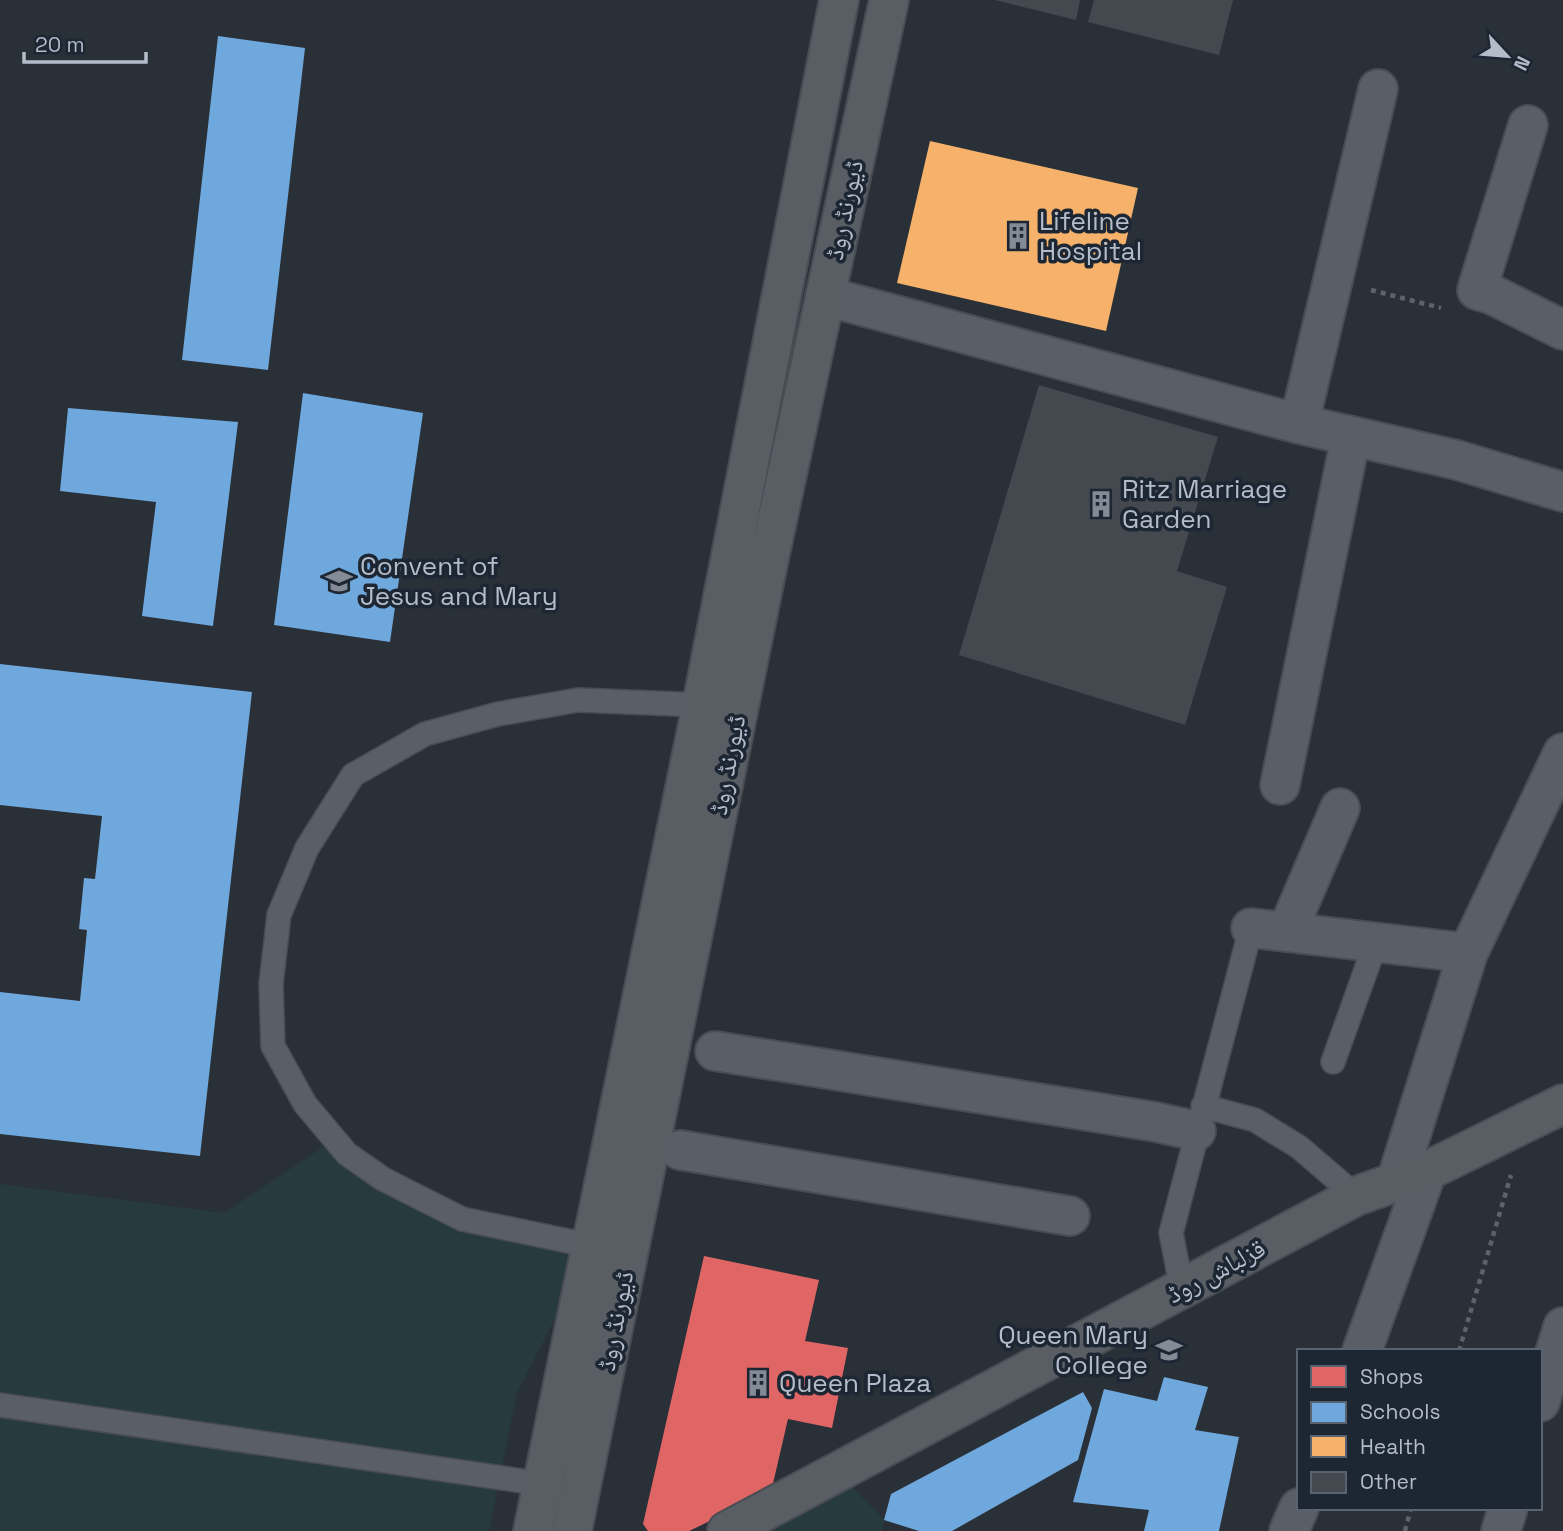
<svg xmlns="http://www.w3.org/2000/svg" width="1563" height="1531" viewBox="0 0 1563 1531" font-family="'Space Grotesk','Noto Naskh Arabic',sans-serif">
<rect width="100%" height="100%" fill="#2a3038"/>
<!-- green -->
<path fill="#273a3e" d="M 332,1141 L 462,1219 L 592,1246 L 517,1393 L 489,1531 L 0,1531 L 0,1184 L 224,1213 Z
M 837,1471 L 884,1520 L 882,1531 L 724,1531 Z"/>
<!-- shops -->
<path fill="#e06666" d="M 704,1256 L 819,1280 L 805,1341 L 848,1348 L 832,1428 L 788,1419 L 771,1492 L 689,1531 L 648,1531 L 643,1524 Z"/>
<!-- schools -->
<path fill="#6fa8dc" d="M 218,36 L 305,48 L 268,370 L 182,360 Z
M 303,393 L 423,413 L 390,642 L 274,625 Z
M 68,408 L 238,422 L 213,626 L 142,616 L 156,502 L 60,491 Z
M 0,664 L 252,692 L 200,1156 L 0,1134 L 0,992 L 80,1001 L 87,930 L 79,929 L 84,878 L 95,879 L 102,816 L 0,805 Z
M 1164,1377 L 1208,1387 L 1195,1430 L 1239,1437 L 1219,1531 L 1144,1531 L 1149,1510 L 1073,1502 L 1104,1389 L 1157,1401 Z
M 1083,1392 L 1092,1408 L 1078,1460 L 952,1531 L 919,1531 L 884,1520 L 891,1494 Z"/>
<!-- health -->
<path fill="#f6b26b" d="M 930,141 L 1138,188 L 1106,331 L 897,283 Z"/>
<!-- building -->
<path fill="#444950" d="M 995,0 L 1080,0 L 1076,20 Z
M 1094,0 L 1233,0 L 1219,55 L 1088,22 Z
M 1039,385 L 1218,437 L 1177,571 L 1227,587 L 1185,725 L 959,655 Z"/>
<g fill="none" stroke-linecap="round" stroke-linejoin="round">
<defs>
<path id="lane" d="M 1333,1062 L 1376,942
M 1203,1106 L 1255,1120 L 1299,1147 L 1356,1196
M 592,1246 L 462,1219 L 383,1179 L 347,1154 L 305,1104 L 273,1046 L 271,984 L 279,915 L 307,848 L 353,775 L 425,734 L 498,714 L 578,700 L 702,705
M 1182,1289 L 1171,1233 L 1251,928
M 0,1405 L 543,1484"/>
<path id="street" d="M 1528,125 L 1477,290 L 1493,295 L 1563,330
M 825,296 L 1299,424 L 1457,460 L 1563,492
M 1299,424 L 1378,89
M 1280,785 L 1351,436
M 1251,928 L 1468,953
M 1287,932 L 1340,808
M 715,1051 L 1156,1122 L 1196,1131
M 680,1150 L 1070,1216
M 1396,1182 L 1468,953 L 1563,753
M 1362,1351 L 1427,1171
M 1540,1402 L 1563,1327
M 1289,1531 L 1299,1508
M 1501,1531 L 1508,1508"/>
<path id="secondary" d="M 533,1531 L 702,705 L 839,0
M 572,1531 L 769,558 L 889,0
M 727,1531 L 1356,1196 L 1427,1171 L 1563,1104"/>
</defs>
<!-- lane casing -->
<use href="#lane" stroke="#484c53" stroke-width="26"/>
<!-- street casing -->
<use href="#street" stroke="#484c53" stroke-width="42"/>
<!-- secondary casing -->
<use href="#secondary" stroke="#484c53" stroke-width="42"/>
<!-- path -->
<path stroke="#5d636a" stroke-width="4.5" stroke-dasharray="5 5" stroke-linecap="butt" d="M 1371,290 L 1441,308
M 1459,1351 L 1511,1175
M 1405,1531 L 1411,1508"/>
<!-- lane -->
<use href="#lane" stroke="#5a5e66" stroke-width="23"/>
<!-- street -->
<use href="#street" stroke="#5a5e66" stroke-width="38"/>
<!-- secondary -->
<use href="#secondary" stroke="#595d64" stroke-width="38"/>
</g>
<!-- icons -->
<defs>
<symbol id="building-bare" viewBox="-9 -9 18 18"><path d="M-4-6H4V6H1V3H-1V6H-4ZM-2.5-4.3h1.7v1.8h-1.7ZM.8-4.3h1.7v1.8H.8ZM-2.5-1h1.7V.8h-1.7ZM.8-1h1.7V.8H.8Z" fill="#848b96" stroke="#1d2633" stroke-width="2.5" paint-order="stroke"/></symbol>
<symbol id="school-bare" viewBox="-9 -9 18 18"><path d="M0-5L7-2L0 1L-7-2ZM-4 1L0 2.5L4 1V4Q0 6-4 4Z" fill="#848b96" stroke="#1d2633" stroke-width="2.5" paint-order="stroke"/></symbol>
<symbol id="university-bare" viewBox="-9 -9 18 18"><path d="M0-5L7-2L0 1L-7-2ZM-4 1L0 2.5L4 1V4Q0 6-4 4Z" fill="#848b96" stroke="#1d2633" stroke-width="2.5" paint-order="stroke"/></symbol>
</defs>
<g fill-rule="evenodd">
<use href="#building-bare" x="999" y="217" width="38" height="38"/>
<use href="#building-bare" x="1082" y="485" width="38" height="38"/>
<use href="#school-bare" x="320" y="562" width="38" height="38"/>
<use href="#university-bare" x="1150" y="1331" width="38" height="38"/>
<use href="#building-bare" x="739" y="1364" width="38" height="38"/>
</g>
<g text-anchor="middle" stroke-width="7" stroke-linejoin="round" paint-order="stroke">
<!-- street labels -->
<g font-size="26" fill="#b4bcc9" stroke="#1d2633">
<text transform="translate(844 210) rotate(-78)" y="9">ڈیورنڈ روڈ</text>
<text transform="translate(727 765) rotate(-79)" y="9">ڈیورنڈ روڈ</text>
<text transform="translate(1216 1271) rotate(-28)" y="9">قزلباش روڈ</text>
<text transform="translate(615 1321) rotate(-79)" y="9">ڈیورنڈ روڈ</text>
</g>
<!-- poi labels -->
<g font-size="26" fill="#b4bcc9" stroke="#1d2633" text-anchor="start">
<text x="1039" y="230">Lifeline<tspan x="1039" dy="30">Hospital</tspan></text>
<text x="1122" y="498">Ritz Marriage<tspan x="1122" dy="30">Garden</tspan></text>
<text x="360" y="575">Convent of<tspan x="360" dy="30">Jesus and Mary</tspan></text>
<text x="1148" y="1344" text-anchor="end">Queen Mary<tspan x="1148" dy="30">College</tspan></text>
<text x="779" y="1392">Queen Plaza</text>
</g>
</g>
<!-- legend -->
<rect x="1297" y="1349" width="245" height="161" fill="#1d2633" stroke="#59626f" stroke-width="2"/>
<rect x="1311" y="1366" width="35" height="21" fill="#e06666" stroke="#59626f" stroke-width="2"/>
<text x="1360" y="1384" font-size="21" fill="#b4bcc9">Shops</text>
<rect x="1311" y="1402" width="35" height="21" fill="#6fa8dc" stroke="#59626f" stroke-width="2"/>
<text x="1360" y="1419" font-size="21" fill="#b4bcc9">Schools</text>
<rect x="1311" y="1436" width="35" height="21" fill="#f6b26b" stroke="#59626f" stroke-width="2"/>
<text x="1360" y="1454" font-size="21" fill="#b4bcc9">Health</text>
<rect x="1311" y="1472" width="35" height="21" fill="#444950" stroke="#59626f" stroke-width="2"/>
<text x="1360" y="1489" font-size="21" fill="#b4bcc9">Other</text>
<!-- north arrow -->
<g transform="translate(1507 56) rotate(116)" stroke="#1d2633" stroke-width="5" paint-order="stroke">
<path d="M0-5L12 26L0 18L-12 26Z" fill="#b4bcc9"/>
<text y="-10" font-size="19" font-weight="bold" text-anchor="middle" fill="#b4bcc9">N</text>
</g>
<!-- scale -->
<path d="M24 52v10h122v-10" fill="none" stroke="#b4bcc9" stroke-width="3.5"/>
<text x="35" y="52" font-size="21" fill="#b4bcc9" stroke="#1d2633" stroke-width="5" paint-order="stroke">20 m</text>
</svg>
